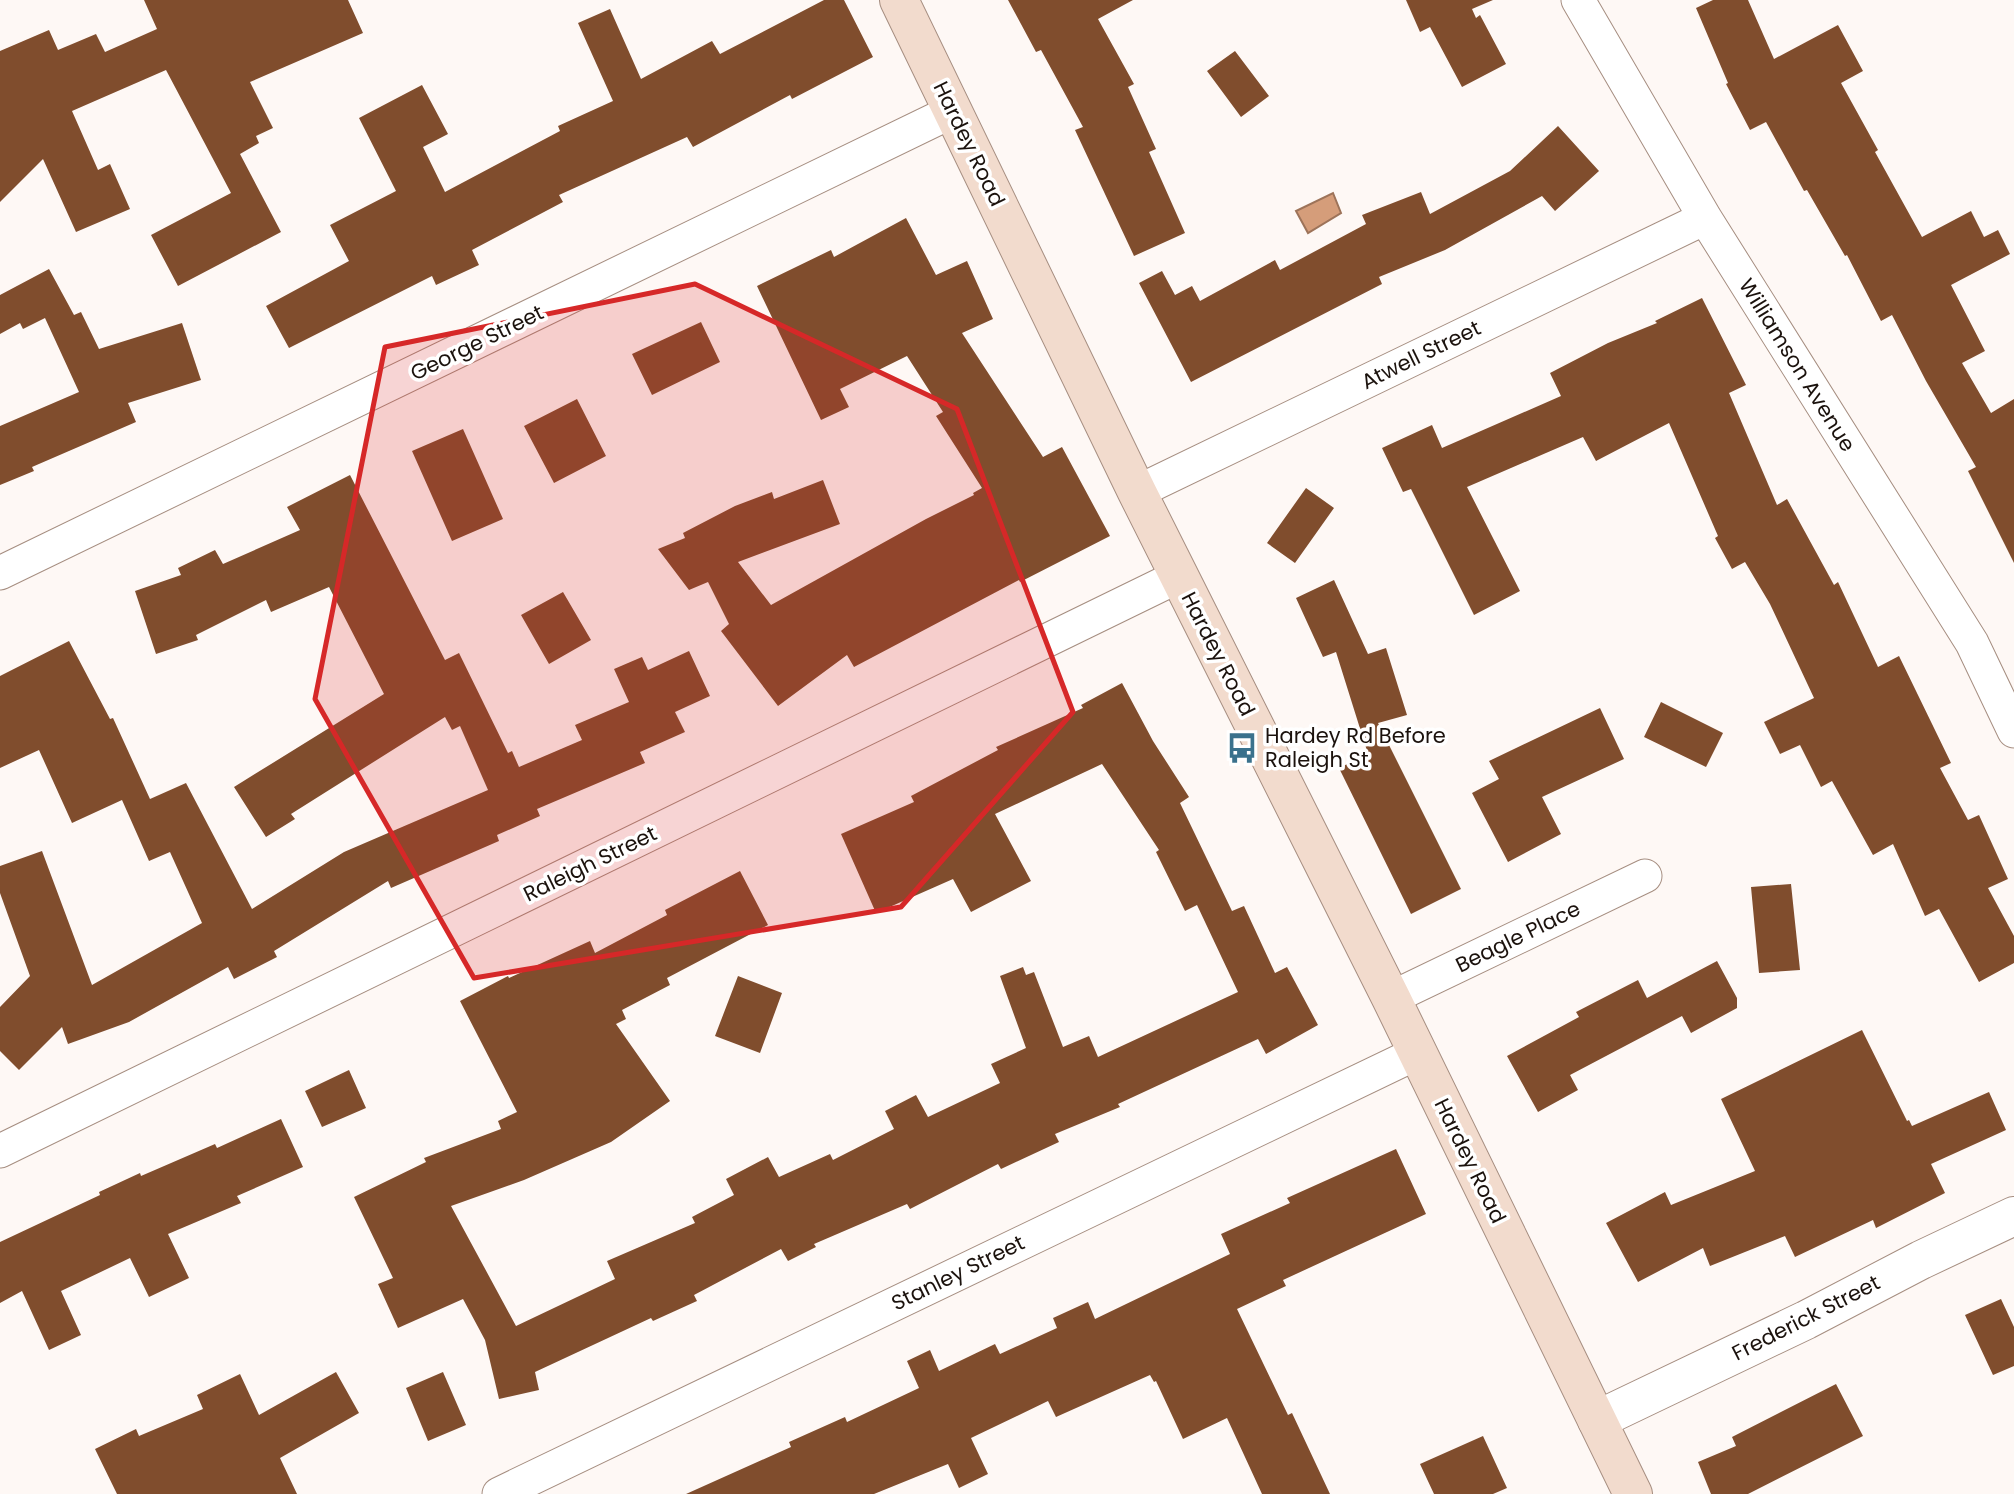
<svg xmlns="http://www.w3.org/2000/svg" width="2014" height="1494" viewBox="0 0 2014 1494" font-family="Poppins,sans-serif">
<rect width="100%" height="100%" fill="#fef8f5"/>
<!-- water -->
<path fill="#d59d7a" stroke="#9d7359" stroke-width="2" d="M 1333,193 L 1341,213 L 1308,233 L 1296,211 Z"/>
<!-- building -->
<path fill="#804d2d" d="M 144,0 L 348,0 L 363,33 L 250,82 L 273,128 L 256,136 L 259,143 L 240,154 L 281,232 L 178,286 L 151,235 L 231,193 L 166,70 L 72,111 L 98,170 L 110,164 L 130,209 L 76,232 L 43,159 L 0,202 L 0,51 L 49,30 L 58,50 L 96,34 L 105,52 L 157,29 Z
M 824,0 L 844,0 L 873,57 L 792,99 L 790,95 L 693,147 L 687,137 L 559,195 L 563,202 L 472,250 L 479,265 L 436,285 L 432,276 L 289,348 L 266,306 L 349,261 L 330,225 L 396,191 L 359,118 L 422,85 L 448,134 L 423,147 L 445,192 L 560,131 L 558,126 L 613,101 L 578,23 L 610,9 L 641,79 L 712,41 L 720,54 Z
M 1008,0 L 1133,0 L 1098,19 L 1134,84 L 1128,87 L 1156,149 L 1149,152 L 1185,233 L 1134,256 L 1075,130 L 1083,127 L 1041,50 L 1036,52 Z
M 1406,0 L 1493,0 L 1472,9 L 1476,18 L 1480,15 L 1506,64 L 1462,87 L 1430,27 L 1420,32 Z
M 1713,0 L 1748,0 L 1774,59 L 1838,25 L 1863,71 L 1841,83 L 1878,150 L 1875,152 L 1922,237 L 1971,211 L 1984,237 L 1998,230 L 2010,254 L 1951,285 L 1985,351 L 1962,363 L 1991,413 L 2014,399 L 2014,563 L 1968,471 L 1976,467 L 1926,381 L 1892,315 L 1881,321 L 1847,255 L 1845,256 L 1807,190 L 1804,191 L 1766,122 L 1750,130 L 1726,84 L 1728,83 L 1696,8 Z
M 1235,51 L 1269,96 L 1241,117 L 1207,71 Z
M 1558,126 L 1599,171 L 1555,211 L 1542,196 L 1445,250 L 1379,277 L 1382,284 L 1191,382 L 1139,283 L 1162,271 L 1175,295 L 1192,286 L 1200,301 L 1275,260 L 1280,270 L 1366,224 L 1362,215 L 1421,192 L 1430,214 L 1510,171 Z
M 906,218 L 936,275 L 967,261 L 993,319 L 962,333 L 1043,457 L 1062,447 L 1110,536 L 1020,582 L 1019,580 L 854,667 L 847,655 L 778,706 L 721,631 L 729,624 L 708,582 L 689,590 L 658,549 L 685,538 L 683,533 L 735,506 L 772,492 L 774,499 L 823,480 L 840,524 L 738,562 L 771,605 L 926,519 L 974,495 L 973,493 L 982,488 L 936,416 L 943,412 L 907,356 L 840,389 L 849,407 L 821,420 L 757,286 L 831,250 L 834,257 Z
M 49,269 L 74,315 L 81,312 L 99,349 L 182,323 L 201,380 L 128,403 L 136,422 L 32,467 L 34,471 L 0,485 L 0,426 L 79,392 L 45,318 L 23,329 L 20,323 L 0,334 L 0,295 Z
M 1702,298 L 1746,385 L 1729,393 L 1777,505 L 1787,499 L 1834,585 L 1838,582 L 1878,667 L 1899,656 L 1951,763 L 1940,768 L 1968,820 L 1979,815 L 2008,879 L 1988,888 L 2014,936 L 2014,963 L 1979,982 L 1939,909 L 1925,916 L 1893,844 L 1873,855 L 1832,781 L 1821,787 L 1800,745 L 1780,754 L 1764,722 L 1814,698 L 1770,604 L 1745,562 L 1732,569 L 1715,538 L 1718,536 L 1669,423 L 1596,461 L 1583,437 L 1467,487 L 1520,591 L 1474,615 L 1411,489 L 1403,492 L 1382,448 L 1432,425 L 1442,448 L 1561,396 L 1550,373 L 1608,343 L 1657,323 L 1655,321 Z
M 701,322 L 720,362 L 652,395 L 632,354 Z
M 577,399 L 606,456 L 554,483 L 524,426 Z
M 463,429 L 503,519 L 452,541 L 412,451 Z
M 350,475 L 445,660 L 459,653 L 508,753 L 512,751 L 519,767 L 582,740 L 575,725 L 629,702 L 614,669 L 642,657 L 648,670 L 689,651 L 710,696 L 675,712 L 685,732 L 640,752 L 645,763 L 537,809 L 540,816 L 497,835 L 499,841 L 391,888 L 388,881 L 274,951 L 277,957 L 234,979 L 228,967 L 129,1022 L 68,1044 L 62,1027 L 19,1070 L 0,1051 L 0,1007 L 30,976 L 0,893 L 0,866 L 42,851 L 92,985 L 202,923 L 170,852 L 149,861 L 122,800 L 72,823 L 39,750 L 0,768 L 0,676 L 69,641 L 110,719 L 113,718 L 150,799 L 186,783 L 252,909 L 344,852 L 488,790 L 460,726 L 452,730 L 445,717 L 291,814 L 295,819 L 266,837 L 234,787 L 384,694 L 329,587 L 271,612 L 266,600 L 196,635 L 198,640 L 156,654 L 135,591 L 181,575 L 178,568 L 215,550 L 223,564 L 300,530 L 287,507 Z
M 1306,488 L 1334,508 L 1295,563 L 1267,543 Z
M 1334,580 L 1368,654 L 1386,648 L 1407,715 L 1378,723 L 1461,889 L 1411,914 L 1339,768 L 1368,754 L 1336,652 L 1323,657 L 1296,598 Z
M 563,592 L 591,640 L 549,664 L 521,615 Z
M 1122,683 L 1153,741 L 1189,797 L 1180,803 L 1232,911 L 1244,906 L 1275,973 L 1287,967 L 1318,1025 L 1266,1054 L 1258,1039 L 1118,1104 L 1120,1107 L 1055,1134 L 1059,1142 L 1001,1169 L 998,1164 L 910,1209 L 907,1204 L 814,1244 L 816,1247 L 788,1261 L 781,1249 L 694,1295 L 697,1301 L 653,1321 L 651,1318 L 535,1372 L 539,1390 L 499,1399 L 485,1340 L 463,1299 L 398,1328 L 378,1284 L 393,1278 L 354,1197 L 426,1162 L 424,1158 L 501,1129 L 498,1121 L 517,1112 L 460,1001 L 508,976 L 509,978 L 590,941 L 595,953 L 667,915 L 665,910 L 740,871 L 768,925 L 667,978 L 670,985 L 622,1010 L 626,1019 L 616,1024 L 670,1101 L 611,1142 L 524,1180 L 451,1206 L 516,1326 L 615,1279 L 607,1261 L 695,1223 L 692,1217 L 734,1195 L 726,1179 L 768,1157 L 779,1177 L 830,1154 L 833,1160 L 894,1129 L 885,1111 L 916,1095 L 928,1117 L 1000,1083 L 991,1064 L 1026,1048 L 1000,976 L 1023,967 L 1026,975 L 1034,972 L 1063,1047 L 1089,1036 L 1098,1057 L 1238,992 L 1197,905 L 1185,911 L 1156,852 L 1159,850 L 1102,764 L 995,814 L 1031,881 L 971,912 L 953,879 L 876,913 L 841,834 L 914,802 L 911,796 L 998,750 L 996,747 L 1083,708 L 1081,705 Z
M 1661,702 L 1723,733 L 1706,767 L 1644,737 Z
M 1600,708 L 1624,759 L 1542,797 L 1561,834 L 1508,862 L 1472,793 L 1499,779 L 1489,761 Z
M 1791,884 L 1800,970 L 1759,973 L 1751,887 Z
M 1717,961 L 1737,998 L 1737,1008 L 1691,1033 L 1682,1016 L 1570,1075 L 1578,1090 L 1538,1112 L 1507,1056 L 1579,1017 L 1576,1012 L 1638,980 L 1647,998 Z
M 738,976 L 782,993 L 760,1053 L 715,1036 Z
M 1862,1030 L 1907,1121 L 1909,1120 L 1912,1126 L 1989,1092 L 2006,1130 L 1931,1164 L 1945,1193 L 1876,1228 L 1873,1220 L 1795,1257 L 1785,1236 L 1710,1266 L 1703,1248 L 1638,1282 L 1606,1223 L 1665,1192 L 1671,1205 L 1755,1171 L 1721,1099 Z
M 349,1070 L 366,1108 L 322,1127 L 305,1091 Z
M 281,1119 L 303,1167 L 237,1196 L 241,1203 L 168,1234 L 189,1278 L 149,1297 L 130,1258 L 61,1291 L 81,1335 L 49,1350 L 22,1291 L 0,1303 L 0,1242 L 100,1195 L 99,1192 L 140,1173 L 141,1176 L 215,1144 L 217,1148 Z
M 1396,1149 L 1426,1214 L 1283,1280 L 1286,1286 L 1237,1309 L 1288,1415 L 1292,1413 L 1330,1494 L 1262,1494 L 1227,1418 L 1183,1439 L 1156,1381 L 1154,1382 L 1150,1375 L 1056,1417 L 1048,1401 L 971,1438 L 988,1474 L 959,1488 L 948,1464 L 874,1494 L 686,1494 L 791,1447 L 789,1442 L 845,1417 L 847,1422 L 919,1388 L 907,1361 L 930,1350 L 939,1371 L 995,1344 L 1000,1354 L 1057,1328 L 1053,1318 L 1088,1302 L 1095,1319 L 1230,1254 L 1221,1234 L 1290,1203 L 1287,1198 Z
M 2001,1299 L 2014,1327 L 2014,1366 L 1993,1375 L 1965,1315 Z
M 336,1372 L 359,1413 L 280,1458 L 297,1494 L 117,1494 L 95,1449 L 136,1429 L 139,1436 L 203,1409 L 197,1395 L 240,1374 L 259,1415 Z
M 443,1372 L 466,1425 L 428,1441 L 406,1388 Z
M 1836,1384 L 1863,1436 L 1748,1494 L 1711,1494 L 1698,1462 L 1736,1446 L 1732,1437 Z
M 1483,1436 L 1507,1488 L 1493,1494 L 1434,1494 L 1420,1464 Z"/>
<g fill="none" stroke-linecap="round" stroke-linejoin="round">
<defs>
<path id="minor" d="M 1578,0 L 1705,218 L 1972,643 L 2014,731
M 1137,492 L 1705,218
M 0,573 L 953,111
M 1391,998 L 1645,876
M 0,1151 L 1179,576
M 499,1494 L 1417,1053"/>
<path id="tertiary" d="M 1597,1420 L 1806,1320 L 1921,1260 L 2014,1216"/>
<path id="secondary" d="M 899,0 L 1137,492 L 1391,998 L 1633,1494"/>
</defs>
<!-- minor casing -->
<use href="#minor" stroke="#a68e81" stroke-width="35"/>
<!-- tertiary casing -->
<use href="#tertiary" stroke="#a68e81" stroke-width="40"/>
<!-- secondary casing -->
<use href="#secondary" stroke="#a68e81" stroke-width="40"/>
<!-- minor -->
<use href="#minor" stroke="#fff" stroke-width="33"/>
<!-- tertiary -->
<use href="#tertiary" stroke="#fff" stroke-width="38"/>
<!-- secondary -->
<use href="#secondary" stroke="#f2dbcd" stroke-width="38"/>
</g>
<!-- marked area -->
<path fill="#d62828" fill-opacity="0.2" stroke="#d62828" stroke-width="5" stroke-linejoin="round" d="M 695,284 L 957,409 L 1073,712 L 901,907 L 474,978 L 315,699 L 385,347 Z"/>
<!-- icons -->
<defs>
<symbol id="bus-bare" viewBox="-9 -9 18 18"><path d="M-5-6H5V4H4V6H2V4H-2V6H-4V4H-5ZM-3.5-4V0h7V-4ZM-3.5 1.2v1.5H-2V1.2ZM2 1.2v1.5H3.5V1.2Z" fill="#3a718c" stroke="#fff" stroke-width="2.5" paint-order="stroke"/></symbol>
</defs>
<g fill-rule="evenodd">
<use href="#bus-bare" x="1220" y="726" width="44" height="44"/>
</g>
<g text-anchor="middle" stroke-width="7" stroke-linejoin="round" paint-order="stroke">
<!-- street labels -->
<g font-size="21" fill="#1b120d" stroke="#fff">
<text transform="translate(969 144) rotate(64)" y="7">Hardey Road</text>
<text transform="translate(477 343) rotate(-26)" y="7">George Street</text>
<text transform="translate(1421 355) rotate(-26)" y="7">Atwell Street</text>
<text transform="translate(1797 365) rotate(58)" y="7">Williamson Avenue</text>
<text transform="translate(1218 654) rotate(63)" y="7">Hardey Road</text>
<text transform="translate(590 864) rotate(-26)" y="7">Raleigh Street</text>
<text transform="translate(1518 937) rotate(-26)" y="7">Beagle Place</text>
<text transform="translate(1470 1161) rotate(64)" y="7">Hardey Road</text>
<text transform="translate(958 1273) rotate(-26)" y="7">Stanley Street</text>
<text transform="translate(1806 1318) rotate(-27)" y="7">Frederick Street</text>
</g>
<!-- poi labels -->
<g font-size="21" fill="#1b120d" stroke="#fff" text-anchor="start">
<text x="1265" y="743">Hardey Rd Before<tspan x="1265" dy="24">Raleigh St</tspan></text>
</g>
</g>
</svg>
